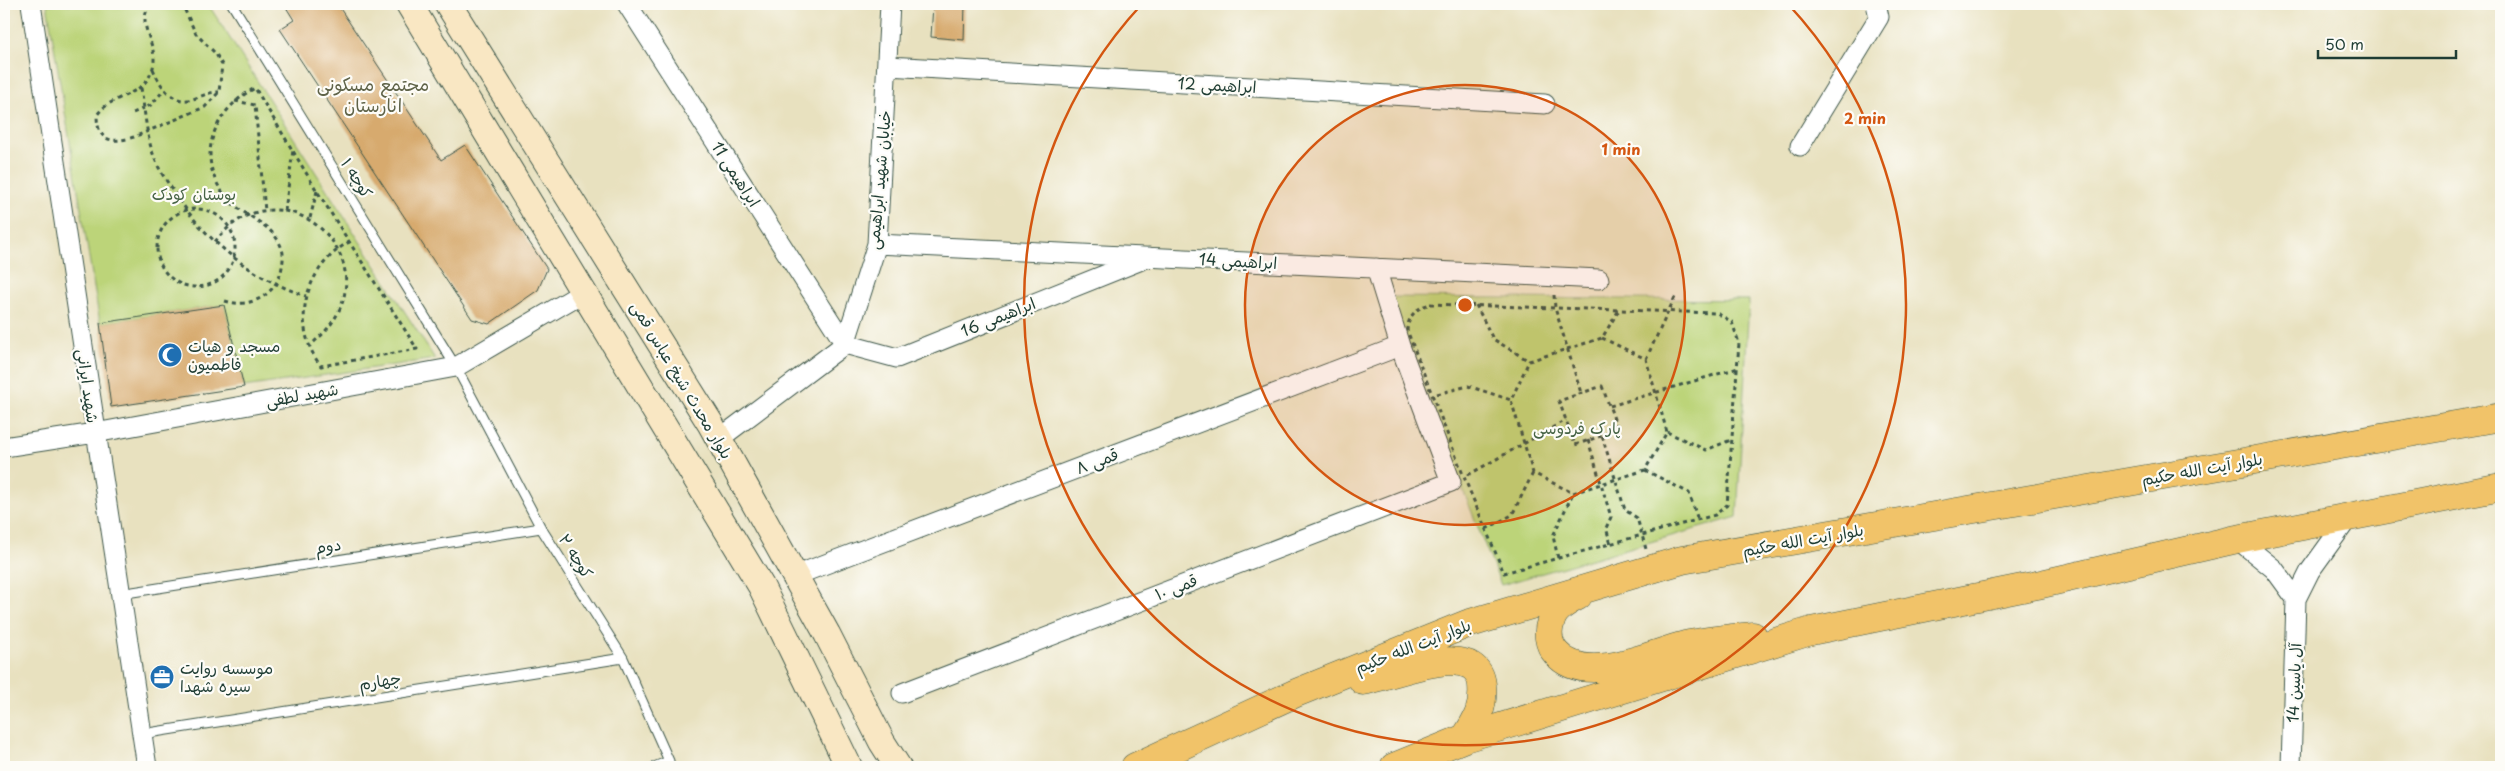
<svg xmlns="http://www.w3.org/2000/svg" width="2505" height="771" viewBox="0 0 2505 771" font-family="'Playpen Sans','Playpen Sans Arabic',sans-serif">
<rect width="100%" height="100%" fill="#fdfcf7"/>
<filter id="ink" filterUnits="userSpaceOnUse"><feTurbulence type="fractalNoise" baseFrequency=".02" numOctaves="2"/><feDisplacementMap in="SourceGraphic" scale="10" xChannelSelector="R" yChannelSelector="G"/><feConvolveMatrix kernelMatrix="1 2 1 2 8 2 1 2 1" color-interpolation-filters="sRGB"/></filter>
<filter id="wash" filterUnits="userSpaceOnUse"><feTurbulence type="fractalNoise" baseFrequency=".0096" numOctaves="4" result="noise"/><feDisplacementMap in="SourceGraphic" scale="20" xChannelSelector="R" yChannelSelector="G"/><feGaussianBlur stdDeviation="1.12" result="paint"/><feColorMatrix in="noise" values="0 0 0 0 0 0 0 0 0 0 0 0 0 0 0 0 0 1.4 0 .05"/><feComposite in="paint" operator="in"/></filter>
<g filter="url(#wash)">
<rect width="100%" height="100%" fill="#e8e1bf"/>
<!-- green -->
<path fill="#bcd479" stroke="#6e8856" d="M 47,4 L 208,4 L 435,359 L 244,387 L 224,305 L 100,323 Z
M 1386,297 L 1749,300 L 1737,517 L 1501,585 Z"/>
<g id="blocks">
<!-- building -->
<path fill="#d7aa6e" d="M 284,4 L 337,4 L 441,160 L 465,145 L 547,269 L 538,290 L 489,324 L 472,319 L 280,29 L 294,20 Z
M 933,4 L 965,4 L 964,40 L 931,37 Z
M 224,305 L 244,387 L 111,407 L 100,323 Z"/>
</g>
</g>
<g filter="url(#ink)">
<use href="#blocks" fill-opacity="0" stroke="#3d5649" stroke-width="1"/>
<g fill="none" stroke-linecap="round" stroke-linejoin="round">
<defs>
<path id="lane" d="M 232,4 L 456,367 L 541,528 L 623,658 L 669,761 L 654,767
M 120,594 L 541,528
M 142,734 L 623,658"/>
<path id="street" d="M 31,4 L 147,767
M 627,4 L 845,344 L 897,358 L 1149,257
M 888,66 L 1545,104
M 1800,146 L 1879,17 L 1876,4
M 877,244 L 1599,279
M 719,439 L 845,344 L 877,244 L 890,4
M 4,447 L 95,433 L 456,367 L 582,293
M 2237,539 L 2274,569 L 2296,599
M 794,576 L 1400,346
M 902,693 L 1451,482 L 1400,346 L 1376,268
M 2291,767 L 2296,599 L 2310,571 L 2349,517"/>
<path id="secondary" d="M 409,4 L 761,586 L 849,767
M 448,4 L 710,423 L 827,634 L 882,742 L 898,767"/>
<path id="primary" d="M 1578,596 C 1568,601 1554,609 1551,621 C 1547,632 1548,644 1556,653 C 1585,687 1649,654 1685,645 C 1708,640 1731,638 1753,636
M 1363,681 C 1391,677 1477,636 1482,685 C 1484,708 1477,720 1465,738
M 1135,767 L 1296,693 L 1467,624 L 1682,560 L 2501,417
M 1394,767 L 1465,738 L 1811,631 L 2037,585 L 2237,539 L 2501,487"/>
</defs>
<!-- lane casing -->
<use href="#lane" stroke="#3d5649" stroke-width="11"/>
<!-- street casing -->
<use href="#street" stroke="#3d5649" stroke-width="21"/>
<!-- secondary casing -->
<use href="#secondary" stroke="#3d5649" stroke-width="28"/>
<!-- primary casing -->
<use href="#primary" stroke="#3d5649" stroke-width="29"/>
<!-- path -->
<path stroke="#3d5649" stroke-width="3" stroke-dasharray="4 4" stroke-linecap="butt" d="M 150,4 C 133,29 166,48 149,77 C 136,98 111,95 97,115 C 97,141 111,144 134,137 L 205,107 L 219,92 L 222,65 L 216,54 L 196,34 L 182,4
M 153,69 C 161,87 173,107 196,98 C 205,95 209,92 219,92
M 141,88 C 145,111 146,137 155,159 C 160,172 168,183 176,195 C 208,243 251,277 306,296
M 235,101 L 255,105 L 265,211
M 133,113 L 151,105 L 164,90
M157 248a39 39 0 1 1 78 0a39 39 0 1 1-78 0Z
M 285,211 L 293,150
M 310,218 L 317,191
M 215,242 C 283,153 408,270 309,346
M 1554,295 L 1555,308 L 1581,393
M 225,301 C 251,309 277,295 282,267 C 283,262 284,254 282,249 C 273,222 243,217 227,198 C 193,158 214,110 255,88 L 317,191 L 417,349 L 321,366 C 289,325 305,267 349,242
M 1430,304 L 1717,313 L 1732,322 L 1739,343 L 1727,505 L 1715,515 L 1504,573 L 1464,477 L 1407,330 C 1409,315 1416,308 1430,304 Z
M 1476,305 L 1493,339 L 1529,361
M 1602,338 L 1646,359 L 1667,432 L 1645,470 L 1573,493 L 1533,473 L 1511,400 L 1529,361 L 1602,338 L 1619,310
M 1646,359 L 1676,295
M 1602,386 L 1618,430 L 1575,445 L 1559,401 Z
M 1437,394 L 1468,386 L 1511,400
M 1610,406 L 1738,368
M 1667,432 L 1706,450 L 1731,440
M 1602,436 L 1625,510 L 1637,518 L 1646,549
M 1588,440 L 1611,517 L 1606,528 L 1611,544
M 1645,470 L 1689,493 L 1698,520
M 1468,475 L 1566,420
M 1486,529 L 1512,515 L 1533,473
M 1558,558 L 1553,536 L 1573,493"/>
<!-- lane -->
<use href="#lane" stroke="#fff" stroke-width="9"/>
<!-- street -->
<use href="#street" stroke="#fff" stroke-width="19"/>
<!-- secondary -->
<use href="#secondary" stroke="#f9e7c3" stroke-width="26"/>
<!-- primary -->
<use href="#primary" stroke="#f1c369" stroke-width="28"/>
</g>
</g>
<!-- distance rings -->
<circle cx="1465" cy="305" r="220" fill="#d45610" fill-opacity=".12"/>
<g fill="none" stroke="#d45610" stroke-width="2.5">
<circle cx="1465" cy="305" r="220"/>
<path d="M1788 4A441 441 0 1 1 1142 4"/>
</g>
<!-- icons -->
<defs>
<symbol id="mosque-disc" viewBox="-11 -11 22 22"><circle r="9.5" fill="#1f6fb2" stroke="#fdfcf7"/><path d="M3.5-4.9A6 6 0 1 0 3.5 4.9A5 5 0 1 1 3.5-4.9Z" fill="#fff"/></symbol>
<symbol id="office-disc" viewBox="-11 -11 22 22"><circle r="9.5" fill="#1f6fb2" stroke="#fdfcf7"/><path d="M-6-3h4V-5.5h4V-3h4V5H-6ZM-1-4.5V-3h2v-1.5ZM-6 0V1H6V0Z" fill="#fff"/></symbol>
</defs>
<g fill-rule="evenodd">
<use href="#mosque-disc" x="156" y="341" width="28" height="28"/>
<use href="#office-disc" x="148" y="663" width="28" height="28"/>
</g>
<g text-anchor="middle" stroke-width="4.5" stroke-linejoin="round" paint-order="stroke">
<!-- street labels -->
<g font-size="16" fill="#1f3d34" stroke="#fdfcf7">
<text transform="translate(1217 85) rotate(3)" y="6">ابراهیمی 12</text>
<text transform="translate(736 174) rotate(57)" y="6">ابراهیمی 11</text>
<text transform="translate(357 178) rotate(58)" y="6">کوچه ۱</text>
<text transform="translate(879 180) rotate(-85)" y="6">خیابان شهید ابراهیمی</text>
<text transform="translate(1238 261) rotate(3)" y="6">ابراهیمی 14</text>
<text transform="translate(998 317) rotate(-22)" y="6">ابراهیمی 16</text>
<text transform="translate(682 380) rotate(59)" y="6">بلوار محدث شیخ عباس قمی</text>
<text transform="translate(88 386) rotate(82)" y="6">شهید ایرانی</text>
<text transform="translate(302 395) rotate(-10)" y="6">شهید لطفی</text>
<text transform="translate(1097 461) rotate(-21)" y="6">قمی ۸</text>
<text transform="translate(2202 469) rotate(-10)" y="6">بلوار آیت الله حکیم</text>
<text transform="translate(1803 540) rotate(-10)" y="6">بلوار آیت الله حکیم</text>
<text transform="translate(328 546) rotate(-9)" y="6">دوم</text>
<text transform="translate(576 556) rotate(58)" y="6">کوچه ۲</text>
<text transform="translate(1176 587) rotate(-21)" y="6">قمی ۱۰</text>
<text transform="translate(1413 646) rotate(-21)" y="6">بلوار آیت الله حکیم</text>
<text transform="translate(380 681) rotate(-9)" y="6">چهارم</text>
<text transform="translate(2294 683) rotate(-88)" y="6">آل یاسین 14</text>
</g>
<!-- park labels -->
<g font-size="16" fill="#466345" stroke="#fdfcf7">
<text x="194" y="200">بوستان کودک</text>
<text x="1577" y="434">پارک فردوسی</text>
</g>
<!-- poi labels -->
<g font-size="16" fill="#1f3d34" stroke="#fdfcf7" text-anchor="start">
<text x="188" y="352">مسجد و هیات<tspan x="188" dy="18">فاطمیون</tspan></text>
<text x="180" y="674">موسسه روایت<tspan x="180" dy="18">سیره شهدا</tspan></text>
</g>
<!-- neighbourhood labels -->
<g font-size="18" fill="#5f6348" stroke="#fdfcf7">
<text x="373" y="91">مجتمع مسکونی<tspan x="373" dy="21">انارستان</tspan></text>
</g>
</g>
<circle cx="1465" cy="305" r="8" fill="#d45610" stroke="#fdfcf7" stroke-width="2.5"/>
<g font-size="15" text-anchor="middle" font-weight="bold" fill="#d45610" stroke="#fdfcf7" stroke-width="4.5" stroke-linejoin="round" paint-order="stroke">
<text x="1865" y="124">2 min</text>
<text x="1621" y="155">1 min</text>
</g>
<!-- margin -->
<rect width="2505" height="771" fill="none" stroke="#fdfcf7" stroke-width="20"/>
<!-- scale -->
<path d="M2318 50v8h138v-8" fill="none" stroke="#1f3d34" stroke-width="2.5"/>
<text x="2325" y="50" font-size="15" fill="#1f3d34" stroke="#fdfcf7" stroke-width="4" paint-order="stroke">50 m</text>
</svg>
